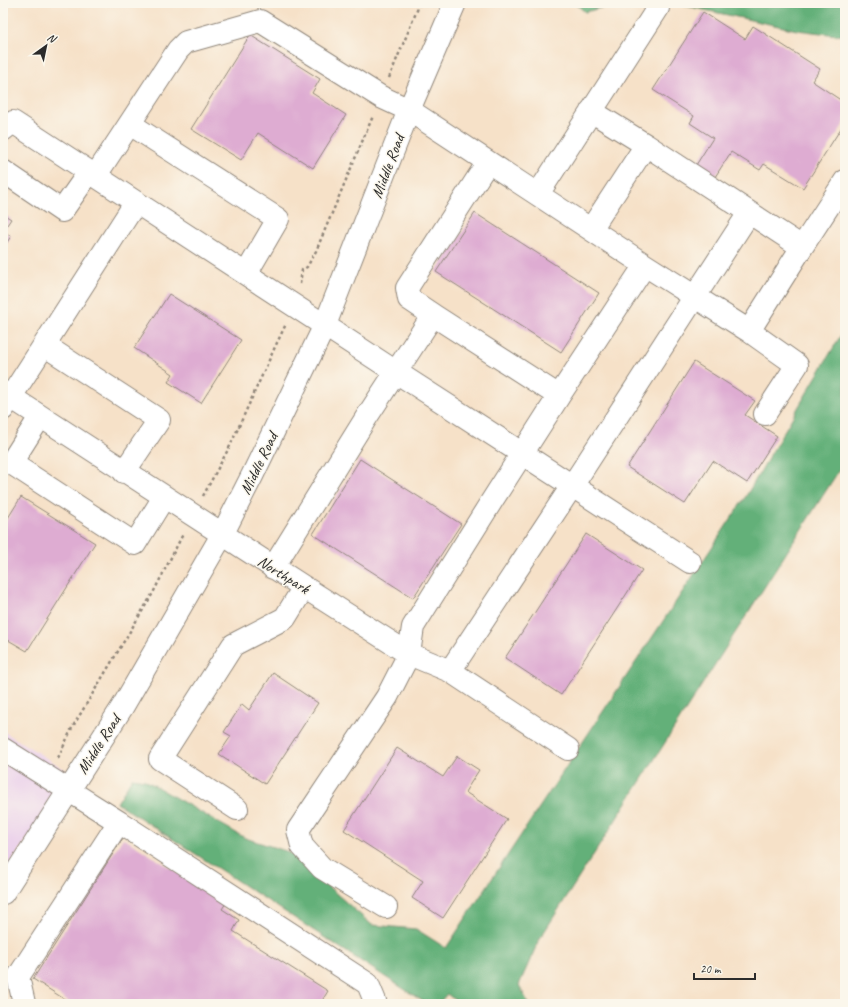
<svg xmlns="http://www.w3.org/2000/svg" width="848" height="1007" viewBox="0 0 848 1007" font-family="Caveat,sans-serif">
<rect width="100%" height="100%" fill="#fbf7ec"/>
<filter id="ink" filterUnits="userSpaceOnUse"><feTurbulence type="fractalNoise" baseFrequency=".025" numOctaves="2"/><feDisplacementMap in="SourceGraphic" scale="8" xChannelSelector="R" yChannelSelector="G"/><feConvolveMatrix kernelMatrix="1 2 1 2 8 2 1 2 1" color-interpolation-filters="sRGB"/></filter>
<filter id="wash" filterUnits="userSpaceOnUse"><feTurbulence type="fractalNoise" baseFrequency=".012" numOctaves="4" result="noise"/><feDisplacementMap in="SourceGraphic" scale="16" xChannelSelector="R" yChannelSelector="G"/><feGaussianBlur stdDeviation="0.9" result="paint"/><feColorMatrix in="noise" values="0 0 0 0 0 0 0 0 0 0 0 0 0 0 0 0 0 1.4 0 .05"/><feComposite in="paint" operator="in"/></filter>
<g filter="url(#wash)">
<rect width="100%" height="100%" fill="#f6e1c8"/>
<!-- built -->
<path fill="#ebd1eb" d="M 3,731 L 72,774 L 3,874 Z"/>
<!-- forest -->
<path fill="#64b079" stroke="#486e52" d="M 575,3 L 620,3 L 585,12 Z
M 672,3 L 845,3 L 845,36 L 797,30 Z
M 845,328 L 845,461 L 539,940 L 519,985 L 529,1004 L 460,1004 L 447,994 L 438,1004 L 427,1004 L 117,803 L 132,778 L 145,780 L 245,838 L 289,852 L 372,925 L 416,929 L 446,948 L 746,496 Z"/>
<g id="blocks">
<!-- building -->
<path fill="#deacd2" d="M 703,12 L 745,39 L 753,26 L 820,69 L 812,81 L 845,103 L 845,122 L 803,188 L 764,164 L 760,170 L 731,152 L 715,177 L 696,165 L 713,138 L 690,123 L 694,116 L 653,90 Z
M 250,35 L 320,79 L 312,93 L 346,115 L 313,168 L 258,133 L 241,160 L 191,129 Z
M 475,213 L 599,293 L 561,352 L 436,272 Z
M 3,214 L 11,219 L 3,231 Z
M 3,232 L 11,236 L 3,249 Z
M 169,294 L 241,340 L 201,403 L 168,382 L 173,374 L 134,348 Z
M 694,362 L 755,401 L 745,415 L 777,436 L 747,483 L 713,461 L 685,504 L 627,467 Z
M 360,459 L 461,524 L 413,598 L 313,534 Z
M 21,497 L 95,543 L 27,651 L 3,637 L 3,526 Z
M 586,534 L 642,570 L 561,695 L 505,658 Z
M 273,673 L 318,703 L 265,784 L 219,754 L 231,736 L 224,732 L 242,704 L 249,710 Z
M 397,748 L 443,777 L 457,756 L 479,770 L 465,792 L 507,819 L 443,918 L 412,898 L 423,881 L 344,830 Z
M 123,838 L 226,903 L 222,909 L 239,920 L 233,931 L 328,991 L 320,1004 L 72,1004 L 33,979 Z"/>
</g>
</g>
<g filter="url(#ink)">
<use href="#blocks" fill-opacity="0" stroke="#90867a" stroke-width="1"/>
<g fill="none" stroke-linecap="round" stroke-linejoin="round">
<defs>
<path id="minor" d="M 591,111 L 646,145 L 802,247 L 749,331
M 130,124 L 278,219 L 246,274
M 3,130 L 13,122 L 396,372 L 690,562
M 3,171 L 62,211 L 90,171
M 96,175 L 178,50 L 186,42 L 260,21 L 381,97 L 409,110 L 645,265 L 749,331 L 797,365 L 765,414
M 538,194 L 658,8
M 591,229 L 646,145
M 802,247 L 845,181
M 433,315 L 559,396 L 645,265
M 44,345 L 159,420 L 124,472
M 3,392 L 304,587 L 409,654 L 450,671 L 568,749
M 3,409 L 136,202
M 40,417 L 11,463 L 135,544 L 164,497
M 273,568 L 366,418 L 433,315 L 409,299 L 407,288 L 488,162
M 450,671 L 572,486 L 749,213
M 3,749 L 119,822 L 18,977 L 24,1003
M 237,809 L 160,759 L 233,645 L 285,618 L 304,587
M 119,822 L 368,984 L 375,1001 L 373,1004
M 3,893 L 123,706 L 222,535 L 252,476 L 325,325 L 409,110 L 455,3
M 386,907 L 322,868 L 302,846 L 298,830 L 387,697 L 409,654 L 413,627 L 493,499 L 559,396"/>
</defs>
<!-- minor casing -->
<use href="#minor" stroke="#90867a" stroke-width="24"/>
<!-- path -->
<path stroke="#90867a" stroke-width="2.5" stroke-dasharray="3 3" stroke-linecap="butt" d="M 389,78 L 420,3
M 300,284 L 302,270 L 307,267 L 316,251 L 373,116
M 203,496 L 230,446 L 275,347 L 286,324
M 58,758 L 72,728 L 153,593 L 183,534"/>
<!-- minor -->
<use href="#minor" stroke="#fff" stroke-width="22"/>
</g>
</g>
<g text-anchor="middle" stroke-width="3" stroke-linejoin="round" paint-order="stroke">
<!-- street labels -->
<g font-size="16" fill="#2b2b2b" stroke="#fbf7ec">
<text transform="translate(387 166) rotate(-69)" y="6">Middle Road</text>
<text transform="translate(258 463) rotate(-64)" y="6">Middle Road</text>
<text transform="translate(284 574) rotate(32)" y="6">Northpark</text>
<text transform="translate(98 744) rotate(-57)" y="6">Middle Road</text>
</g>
</g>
<!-- margin -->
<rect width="848" height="1007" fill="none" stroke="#fbf7ec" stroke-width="16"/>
<!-- north arrow -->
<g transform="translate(46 46) rotate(33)" stroke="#fbf7ec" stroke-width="3" paint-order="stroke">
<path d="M0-3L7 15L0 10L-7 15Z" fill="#2b2b2b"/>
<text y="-6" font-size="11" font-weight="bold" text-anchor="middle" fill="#2b2b2b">N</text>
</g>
<!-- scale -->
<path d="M694 973v6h61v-6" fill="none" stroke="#2b2b2b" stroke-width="2"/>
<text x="700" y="973" font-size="12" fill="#2b2b2b" stroke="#fbf7ec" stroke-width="3" paint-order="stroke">20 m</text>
</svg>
